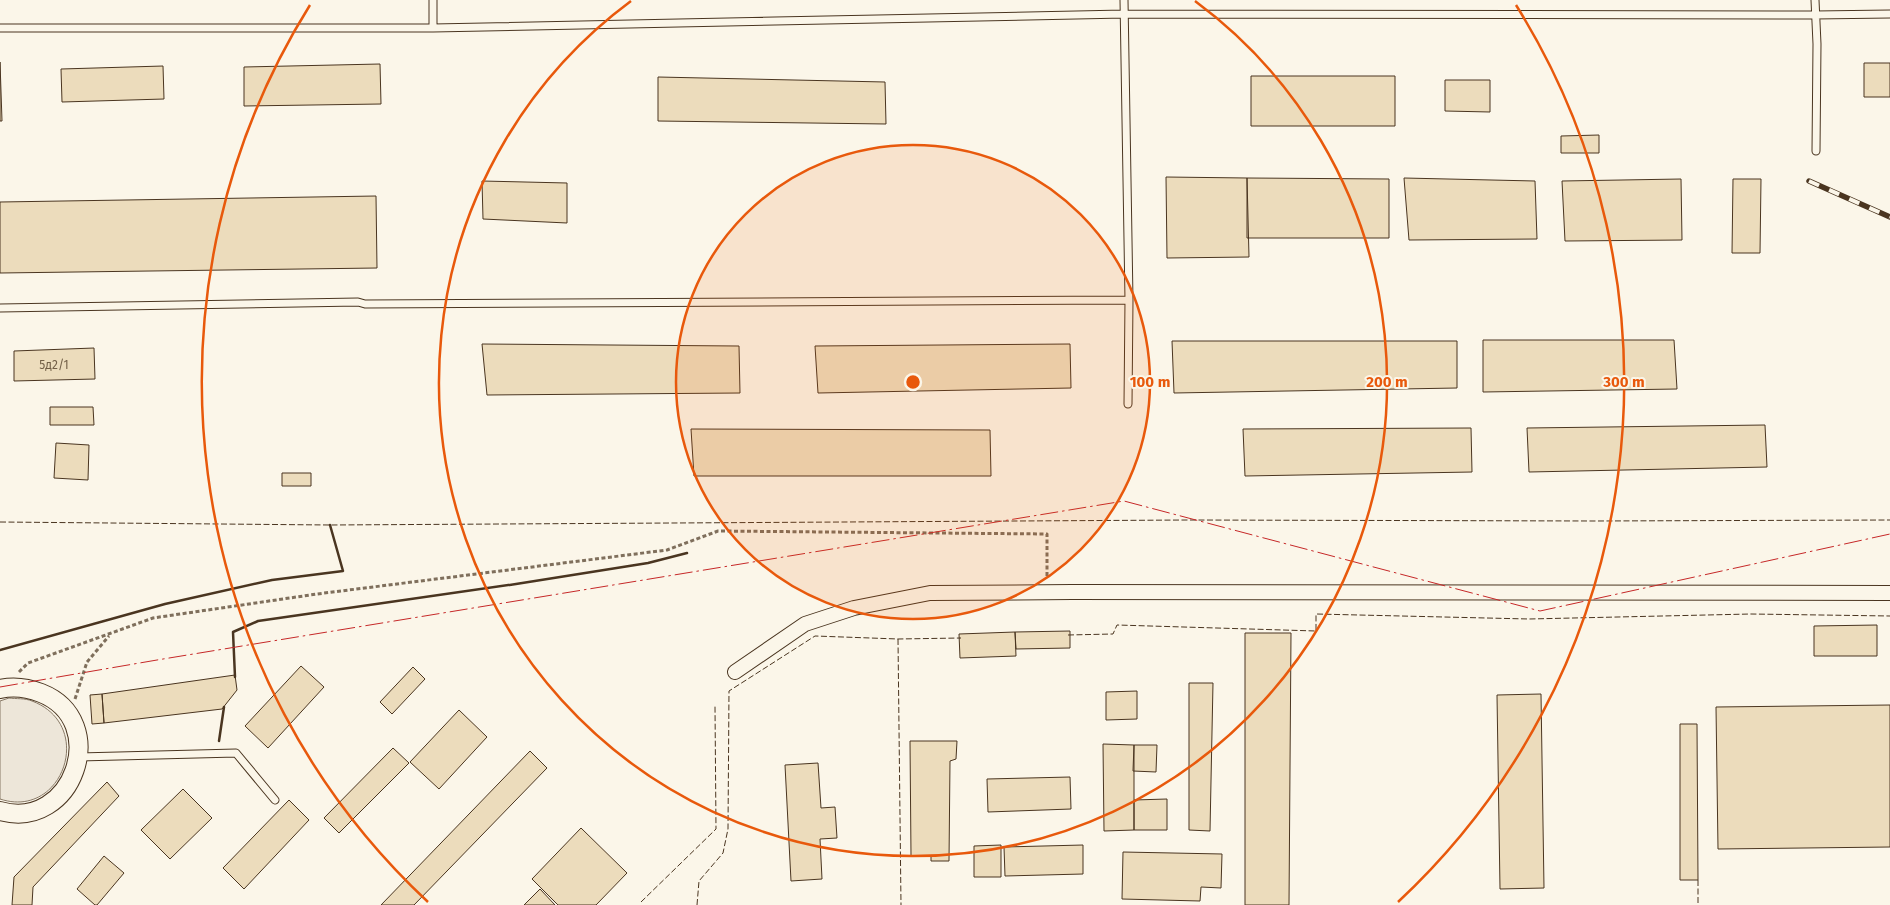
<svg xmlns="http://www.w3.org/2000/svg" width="1890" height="905" viewBox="0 0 1890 905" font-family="'Fira Sans',sans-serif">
<rect width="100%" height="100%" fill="#fbf6e9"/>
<!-- green -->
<path fill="#ede6d9" stroke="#887966" d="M 9,698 C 16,699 25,698 32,701 C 96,725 63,820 0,799 L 0,701 Z"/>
<!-- building -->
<path fill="#ecdcbc" stroke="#4a3520" d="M 0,62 L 2,121 L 0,121 Z
M 1864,63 L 1890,63 L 1890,97 L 1864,97 Z
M 380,64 L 381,104 L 244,106 L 244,67 Z
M 163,66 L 164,99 L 62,102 L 61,69 Z
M 1251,76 L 1395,76 L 1395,126 L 1251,126 Z
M 658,77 L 885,82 L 886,124 L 658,121 Z
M 1445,80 L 1490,80 L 1490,112 L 1445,111 Z
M 1599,135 L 1599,153 L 1561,153 L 1561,136 Z
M 1166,177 L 1247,178 L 1249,257 L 1167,258 Z
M 1247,178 L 1389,179 L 1389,238 L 1247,238 Z
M 1404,178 L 1535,181 L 1537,239 L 1409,240 Z
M 1681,179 L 1682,240 L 1565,241 L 1562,181 Z
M 1733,179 L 1761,179 L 1760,253 L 1732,253 Z
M 482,181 L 567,183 L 567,223 L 483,219 Z
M 376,196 L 377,268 L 0,273 L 0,202 Z
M 1483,340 L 1674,340 L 1677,389 L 1483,392 Z
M 1172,341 L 1457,341 L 1457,388 L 1174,393 Z
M 482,344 L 739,346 L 740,393 L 487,395 Z
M 1070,344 L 1071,388 L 818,393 L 815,346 Z
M 94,348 L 95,379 L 14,381 L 14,351 Z
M 50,407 L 93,407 L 94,425 L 50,425 Z
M 1765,425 L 1767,467 L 1529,472 L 1527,428 Z
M 1471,428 L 1472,472 L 1245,476 L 1243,429 Z
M 691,429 L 990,430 L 991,476 L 694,476 Z
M 56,443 L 89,445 L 88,480 L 54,478 Z
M 282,473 L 311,473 L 311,486 L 282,486 Z
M 1877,625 L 1877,656 L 1814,656 L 1814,626 Z
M 1070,631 L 1070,648 L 1016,649 L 1015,632 Z
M 1015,632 L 1016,656 L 960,658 L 959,634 Z
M 1245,633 L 1291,633 L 1289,905 L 1245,905 Z
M 301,666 L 324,687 L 268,748 L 245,726 Z
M 413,667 L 425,679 L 392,714 L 380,702 Z
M 235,675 L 237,690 L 222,709 L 104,723 L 102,694 Z
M 1189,683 L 1213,683 L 1210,831 L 1189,830 Z
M 1137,691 L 1137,719 L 1106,720 L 1106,692 Z
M 102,694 L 104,723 L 92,724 L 90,695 Z
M 1541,694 L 1544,888 L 1500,889 L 1497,695 Z
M 1890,705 L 1890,847 L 1718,849 L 1716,707 Z
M 459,710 L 487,737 L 439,789 L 410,762 Z
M 1680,724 L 1697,724 L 1698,880 L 1680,880 Z
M 910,741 L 957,741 L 956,759 L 950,761 L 949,861 L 931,861 L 931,856 L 911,856 Z
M 1103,744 L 1134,745 L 1134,830 L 1104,831 Z
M 1134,745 L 1157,745 L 1156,772 L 1133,771 Z
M 393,748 L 409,763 L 339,833 L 324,818 Z
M 530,751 L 547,768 L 414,905 L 381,905 Z
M 818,763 L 821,808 L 835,807 L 837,838 L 820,839 L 822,879 L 791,881 L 785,765 Z
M 1070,777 L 1071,809 L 988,812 L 987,779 Z
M 107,782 L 119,796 L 33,887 L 32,905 L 12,905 L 14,877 Z
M 183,789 L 212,818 L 170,859 L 141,830 Z
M 1167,799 L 1167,830 L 1134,830 L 1134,800 Z
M 289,800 L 309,820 L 244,889 L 223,868 Z
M 581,828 L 627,873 L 596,905 L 558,905 L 532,879 Z
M 1001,845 L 1001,877 L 974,877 L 974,846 Z
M 1083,845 L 1083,874 L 1005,876 L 1004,847 Z
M 1123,852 L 1222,854 L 1221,888 L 1201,887 L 1200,901 L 1122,899 Z
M 104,856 L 124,873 L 97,905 L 95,905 L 77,889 Z
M 540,889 L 555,905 L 524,905 Z"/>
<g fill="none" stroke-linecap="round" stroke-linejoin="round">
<defs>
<path id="service" d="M 433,0 L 433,28
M 1124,0 L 1129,300 L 1128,404
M 1815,0 L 1817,44 L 1816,151
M 0,28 L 433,28 L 1124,14 L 1815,15 L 1890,14
M 0,308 L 358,302 L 365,304 L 1129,300
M 79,757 L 236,753 L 275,800"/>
<path id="minor" d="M 735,672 L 805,624 L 854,608 L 930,593 L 1072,592 L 1890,593"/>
<path id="tertiary" d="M 0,689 C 14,686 28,688 41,693 C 112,721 73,832 0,811"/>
</defs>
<!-- service casing -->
<use href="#service" stroke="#4a3520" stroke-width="9"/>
<!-- minor casing -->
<use href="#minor" stroke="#4a3520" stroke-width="16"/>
<!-- tertiary casing -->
<use href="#tertiary" stroke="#4a3520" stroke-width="20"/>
<!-- path -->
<path stroke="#7f6f5c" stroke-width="3" stroke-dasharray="4 2.5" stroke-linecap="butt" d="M 19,672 L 28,663 L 153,618 L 317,594 L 667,550 L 718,531 L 1047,534 L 1047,578
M 75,699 L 87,662 L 109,636"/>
<!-- service -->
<use href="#service" stroke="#fbf6e9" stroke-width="7"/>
<!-- minor -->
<use href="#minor" stroke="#fbf6e9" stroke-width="14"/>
<!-- tertiary -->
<use href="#tertiary" stroke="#fbf6e9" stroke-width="18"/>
<defs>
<path id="rail" d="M 1809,181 L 1890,217"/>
</defs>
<!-- rail casing -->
<use href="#rail" stroke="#4a3520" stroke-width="5.5"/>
<!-- rail -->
<use href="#rail" stroke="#fbf6e9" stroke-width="4" stroke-dasharray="11" stroke-linecap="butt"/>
<!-- fence -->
<path stroke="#4a3520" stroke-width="1" stroke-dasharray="6 2.5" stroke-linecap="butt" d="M 0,522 L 330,525 L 1188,520 L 1594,521 L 1890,520
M 1068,635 L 1113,634 L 1117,625 L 1316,631 L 1316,614 L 1529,619 L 1751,614 L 1890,616
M 898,639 L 901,905
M 1698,880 L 1698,905
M 641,902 L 716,829 L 715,706
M 697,905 L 699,881 L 723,853 L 728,829 L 729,691 L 815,636 L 898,639 L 961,638"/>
<!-- wall -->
<path stroke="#4a3520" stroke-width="2.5" d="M 0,650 L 165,604 L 272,580 L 343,571 L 330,525
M 235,677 L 233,632 L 258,621 L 516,584 L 648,563 L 687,553
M 219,741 L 224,707"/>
<!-- power -->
<path stroke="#c62828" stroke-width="1" stroke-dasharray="18 4 2.5 4" stroke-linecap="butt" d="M 0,687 L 157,660 L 1124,501 L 1540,611 L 1890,534"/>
</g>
<!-- distance rings -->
<circle cx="913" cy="382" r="237" fill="#e8590c" fill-opacity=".12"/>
<g fill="none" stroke="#e8590c" stroke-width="2.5">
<circle cx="913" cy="382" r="237"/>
<path d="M1195 1A474 474 0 1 1 631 1"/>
<path d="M428 902A711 711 0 0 1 310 5M1516 5A711 711 0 0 1 1398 902"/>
</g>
<g text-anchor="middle" stroke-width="4" stroke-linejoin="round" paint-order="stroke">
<!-- number labels -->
<g font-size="12" fill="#725f47">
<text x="54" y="369">5д2/1</text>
</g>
</g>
<circle cx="913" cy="382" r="8" fill="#e8590c" stroke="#fbf6e9" stroke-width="2.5"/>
<g font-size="15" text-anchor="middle" font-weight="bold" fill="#e8590c" stroke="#fbf6e9" stroke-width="4" stroke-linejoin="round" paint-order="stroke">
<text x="1150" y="387">100 m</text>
<text x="1387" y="387">200 m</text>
<text x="1624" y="387">300 m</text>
</g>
</svg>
